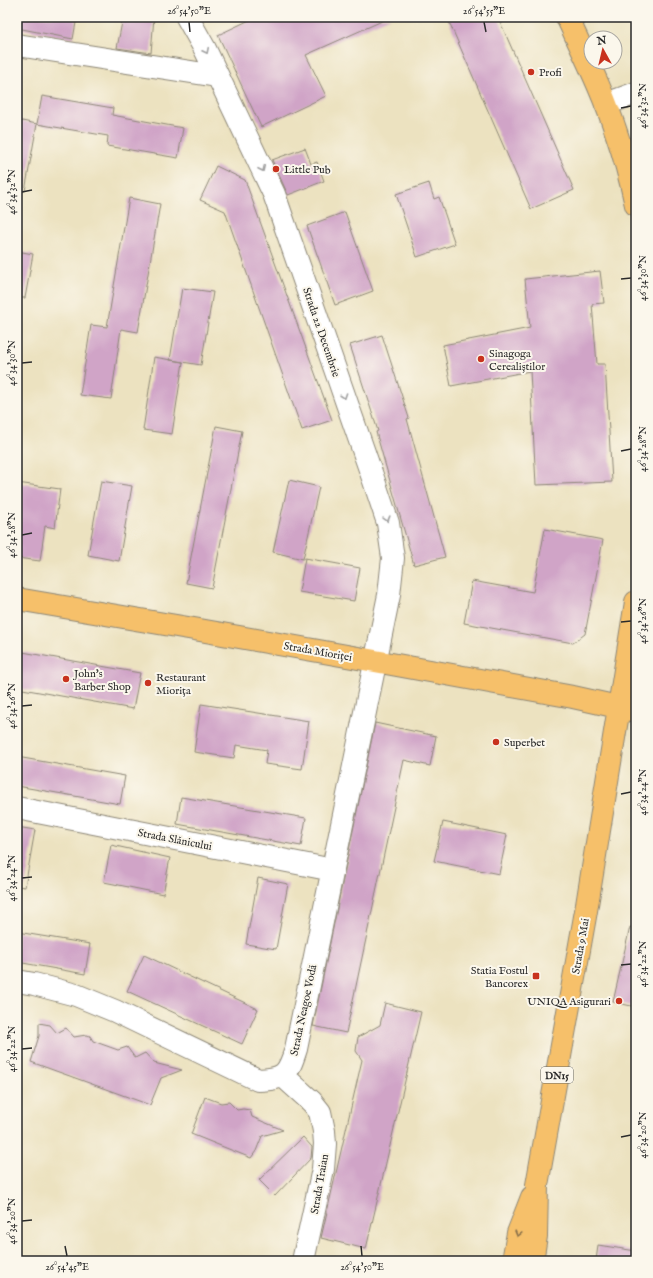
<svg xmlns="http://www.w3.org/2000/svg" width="653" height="1278" viewBox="0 0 653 1278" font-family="'IM FELL English',serif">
<rect width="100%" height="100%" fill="#fbf7ec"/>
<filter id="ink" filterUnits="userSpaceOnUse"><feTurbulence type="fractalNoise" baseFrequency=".025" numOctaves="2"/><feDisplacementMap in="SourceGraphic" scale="8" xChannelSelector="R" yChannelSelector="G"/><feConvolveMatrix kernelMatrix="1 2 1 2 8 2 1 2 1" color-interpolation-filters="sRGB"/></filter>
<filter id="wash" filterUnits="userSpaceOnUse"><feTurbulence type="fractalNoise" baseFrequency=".012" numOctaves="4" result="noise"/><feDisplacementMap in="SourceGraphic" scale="16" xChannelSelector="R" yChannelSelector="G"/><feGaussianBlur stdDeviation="0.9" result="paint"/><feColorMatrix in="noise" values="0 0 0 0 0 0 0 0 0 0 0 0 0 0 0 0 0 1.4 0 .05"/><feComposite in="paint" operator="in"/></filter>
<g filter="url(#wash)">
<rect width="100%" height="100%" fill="#ece2c0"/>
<g id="blocks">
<!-- building -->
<path fill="#d0a4c7" d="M 17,17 L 77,17 L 73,39 L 17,28 Z
M 123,17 L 154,17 L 151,53 L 117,48 Z
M 256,17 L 391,17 L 306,55 L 326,96 L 261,127 L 218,35 Z
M 447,17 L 498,17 L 574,190 L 531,209 Z
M 42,96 L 113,108 L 112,115 L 183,128 L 178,158 L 107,146 L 108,136 L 37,124 Z
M 17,120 L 37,124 L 25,191 L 17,190 Z
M 305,148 L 311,164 L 317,162 L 324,181 L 288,195 L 272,160 Z
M 216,166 L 245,180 L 332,420 L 302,430 L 225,211 L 200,200 Z
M 429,183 L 434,199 L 439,197 L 455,244 L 417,257 L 396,194 Z
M 129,198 L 160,204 L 138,332 L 121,329 L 111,399 L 80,395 L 91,325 L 107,327 Z
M 345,212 L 373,291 L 335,305 L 307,226 Z
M 17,251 L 33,254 L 25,298 L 17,298 Z
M 600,271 L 604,303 L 592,304 L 597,364 L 605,364 L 612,482 L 536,485 L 530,371 L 451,386 L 443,345 L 530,328 L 525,279 Z
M 182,288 L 213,292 L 201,365 L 170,360 Z
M 382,335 L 409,418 L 407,419 L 445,557 L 414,565 L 376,432 L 378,431 L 350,345 Z
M 154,357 L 183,362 L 172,434 L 143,430 Z
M 216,426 L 242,431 L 212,588 L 186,583 Z
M 289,480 L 319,487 L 303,559 L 273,552 Z
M 101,481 L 132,486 L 119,561 L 88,555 Z
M 17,483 L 60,489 L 55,528 L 45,526 L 40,561 L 17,558 Z
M 545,529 L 603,540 L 585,634 L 573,643 L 464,623 L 472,581 L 533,592 Z
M 305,558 L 360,568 L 354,601 L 299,592 Z
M 17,651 L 140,673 L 133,709 L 17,688 Z
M 201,704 L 309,721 L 302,769 L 265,764 L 267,750 L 236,745 L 234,758 L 194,752 Z
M 375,723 L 436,736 L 430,766 L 404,760 L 346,1033 L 313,1026 Z
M 17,757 L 125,776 L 120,804 L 17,786 Z
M 181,797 L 306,818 L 301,846 L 177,824 Z
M 443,822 L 507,835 L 499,874 L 434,861 Z
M 17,827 L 35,830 L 25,887 L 17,886 Z
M 111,845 L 170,858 L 163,894 L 104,882 Z
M 258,878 L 288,884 L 276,949 L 246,944 Z
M 630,927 L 636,928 L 636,1007 L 613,1002 Z
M 17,932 L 90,944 L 85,974 L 17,962 Z
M 144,955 L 258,1009 L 242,1044 L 127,991 Z
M 385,1003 L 421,1012 L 366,1249 L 321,1238 L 362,1060 L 356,1051 L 358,1037 L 380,1025 Z
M 39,1023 L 50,1025 L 57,1033 L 66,1028 L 74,1037 L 86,1035 L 90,1036 L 93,1041 L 118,1050 L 127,1047 L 135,1058 L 145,1053 L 154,1063 L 182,1070 L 161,1078 L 150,1105 L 31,1062 L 39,1036 Z
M 205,1097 L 221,1103 L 229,1102 L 237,1110 L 243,1109 L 250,1110 L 252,1117 L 283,1130 L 262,1136 L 256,1151 L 251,1158 L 191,1134 Z
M 303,1137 L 312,1147 L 311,1158 L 275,1196 L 259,1180 Z
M 598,1245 L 636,1251 L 636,1261 L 596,1261 Z"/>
</g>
</g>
<g filter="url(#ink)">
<use href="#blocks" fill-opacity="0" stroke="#8c8676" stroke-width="1"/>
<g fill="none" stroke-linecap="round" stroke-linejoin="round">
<defs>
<path id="minor" d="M 17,45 L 217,76
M 606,104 L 636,93
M 17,808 L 333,870
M 17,981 L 34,984 L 76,995 L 115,1011 L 258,1080 C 285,1079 288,1074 296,1049 L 389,595 L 393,558 L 388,523 L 374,481 L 274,194 L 205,49 L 187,17
M 282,1075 L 312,1102 L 320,1112 L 324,1131 L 325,1144 L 323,1169 L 303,1261"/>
<path id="major" d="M 567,17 C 585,56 604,94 617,135 C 625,158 631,182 636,205
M 17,599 L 194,629 L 375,661 L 573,697 L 636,711
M 513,1261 L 518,1233 L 532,1197
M 532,1261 L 536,1236 L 537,1185 L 586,911 L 636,602"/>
</defs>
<!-- minor casing -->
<use href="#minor" stroke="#8c8676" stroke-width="24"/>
<!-- major casing -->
<use href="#major" stroke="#8c8676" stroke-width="24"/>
<!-- minor -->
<use href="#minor" stroke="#fff" stroke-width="22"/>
<!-- major -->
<use href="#major" stroke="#f6c06b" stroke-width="22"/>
</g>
<!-- one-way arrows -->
<defs><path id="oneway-chevron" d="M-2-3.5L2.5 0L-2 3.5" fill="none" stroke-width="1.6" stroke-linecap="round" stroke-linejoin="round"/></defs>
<g stroke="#a0a0a0">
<use href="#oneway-chevron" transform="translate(206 51) rotate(64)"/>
<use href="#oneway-chevron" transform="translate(262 169) rotate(65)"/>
<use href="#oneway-chevron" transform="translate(344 396) rotate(71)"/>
<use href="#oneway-chevron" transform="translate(387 519) rotate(74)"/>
</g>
<use stroke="#866e48" href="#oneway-chevron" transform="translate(518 1234) rotate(105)"/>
</g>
<!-- ticks -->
<path fill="none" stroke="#2b2b2b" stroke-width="1.5" d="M 189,22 L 190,32M 484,22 L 486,32M 621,108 L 631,106M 22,192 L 32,190M 621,279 L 631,278M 22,363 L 32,362M 621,451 L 631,449M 22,535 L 32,533M 621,622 L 631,621M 22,706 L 32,705M 621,794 L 631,792M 22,878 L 32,877M 621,965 L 631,964M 22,1049 L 32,1048M 621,1137 L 631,1135M 22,1221 L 32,1220M 65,1246 L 67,1256M 361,1246 L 362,1256"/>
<!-- markers -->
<g fill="#c8321e" stroke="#fbf7ec" stroke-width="1.5">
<circle cx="531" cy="72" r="4"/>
<circle cx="276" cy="169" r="4"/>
<circle cx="481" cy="359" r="4"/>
<circle cx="66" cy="679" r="4"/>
<circle cx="148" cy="683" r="4"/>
<circle cx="496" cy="742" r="4"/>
<rect x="532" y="972" width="8" height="8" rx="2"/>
<circle cx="619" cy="1001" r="4"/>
</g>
<g text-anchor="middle" stroke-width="4" stroke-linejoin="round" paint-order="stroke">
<!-- shield labels -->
<rect fill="#fbf7ec" stroke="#696865" stroke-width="1" x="541" y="1067" width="32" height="16" rx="3"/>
<g font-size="10" font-weight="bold" fill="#2b2b2b">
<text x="557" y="1079">DN15</text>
</g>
<!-- poi labels -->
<g font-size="11" fill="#2b2b2b" stroke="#fbf7ec" text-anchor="start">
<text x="539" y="76">Profi</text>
<text x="284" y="173">Little Pub</text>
<text x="489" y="357">Sinagoga<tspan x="489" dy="13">Cerealiștilor</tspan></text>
<text x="74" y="677">John's<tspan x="74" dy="13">Barber Shop</tspan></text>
<text x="156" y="681">Restaurant<tspan x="156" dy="13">Miorița</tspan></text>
<text x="504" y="746">Superbet</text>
<text x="528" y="974" text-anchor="end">Statia Fostul<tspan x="528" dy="13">Bancorex</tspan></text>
<text x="611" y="1005" text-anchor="end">UNIQA Asigurari</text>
</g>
<!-- street labels -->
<g font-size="11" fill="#2b2b2b" stroke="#fbf7ec">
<text transform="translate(322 332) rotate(71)" y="4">Strada 22 Decembrie</text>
<text transform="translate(318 651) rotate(10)" y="4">Strada Mioriței</text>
<text transform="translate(175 839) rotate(11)" y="4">Strada Slănicului</text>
<text transform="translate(580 946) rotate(-80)" y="4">Strada 9 Mai</text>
<text transform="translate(303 1010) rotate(-78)" y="4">Strada Neagoe Vodă</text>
<text transform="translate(319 1184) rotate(-80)" y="4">Strada Traian</text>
</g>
</g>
<!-- margin -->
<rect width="653" height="1278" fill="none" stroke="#fbf7ec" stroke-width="44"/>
<!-- north arrow -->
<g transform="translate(603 50) rotate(352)"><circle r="19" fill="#fbf7ec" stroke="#a8a59f"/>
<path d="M0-3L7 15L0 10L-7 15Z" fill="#c8321e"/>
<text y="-6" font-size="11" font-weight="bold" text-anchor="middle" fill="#2b2b2b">N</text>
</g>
<rect x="22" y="22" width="609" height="1234" fill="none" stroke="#2b2b2b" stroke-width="1.5"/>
<g font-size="10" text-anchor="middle" fill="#2b2b2b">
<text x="189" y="14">26°54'50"E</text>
<text x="484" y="14">26°54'55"E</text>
<text transform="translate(642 106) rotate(-90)" y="4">46°34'32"N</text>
<text transform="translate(11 192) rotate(-90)" y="4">46°34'32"N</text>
<text transform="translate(642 278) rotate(-90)" y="4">46°34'30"N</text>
<text transform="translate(11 363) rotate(-90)" y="4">46°34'30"N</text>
<text transform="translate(642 449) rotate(-90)" y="4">46°34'28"N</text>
<text transform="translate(11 535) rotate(-90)" y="4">46°34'28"N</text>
<text transform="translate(642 621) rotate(-90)" y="4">46°34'26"N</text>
<text transform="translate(11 706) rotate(-90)" y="4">46°34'26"N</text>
<text transform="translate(642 792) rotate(-90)" y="4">46°34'24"N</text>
<text transform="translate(11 878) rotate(-90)" y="4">46°34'24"N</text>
<text transform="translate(642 964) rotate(-90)" y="4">46°34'22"N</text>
<text transform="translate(11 1049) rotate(-90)" y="4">46°34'22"N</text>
<text transform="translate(642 1135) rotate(-90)" y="4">46°34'20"N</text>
<text transform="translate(11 1221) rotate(-90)" y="4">46°34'20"N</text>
<text x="67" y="1270">26°54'45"E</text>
<text x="362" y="1270">26°54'50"E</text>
</g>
</svg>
